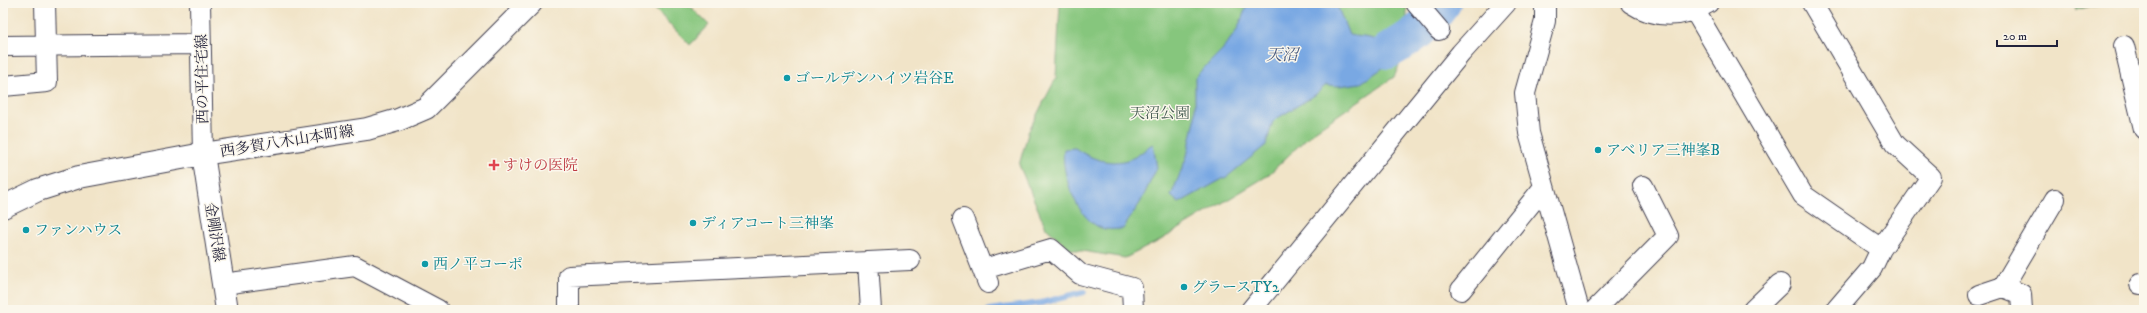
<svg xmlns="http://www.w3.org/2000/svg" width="2147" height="313" viewBox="0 0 2147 313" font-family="'IM FELL DW Pica','Noto Serif JP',serif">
<rect width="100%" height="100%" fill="#fbf7ec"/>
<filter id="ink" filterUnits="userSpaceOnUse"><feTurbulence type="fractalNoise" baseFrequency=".025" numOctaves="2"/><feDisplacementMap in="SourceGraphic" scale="8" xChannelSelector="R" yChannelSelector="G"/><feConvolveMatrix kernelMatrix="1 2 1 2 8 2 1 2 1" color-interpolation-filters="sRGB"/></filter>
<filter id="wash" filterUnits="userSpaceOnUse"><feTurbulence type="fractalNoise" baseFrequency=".012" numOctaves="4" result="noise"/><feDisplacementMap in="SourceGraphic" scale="16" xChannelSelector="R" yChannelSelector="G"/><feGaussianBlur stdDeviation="0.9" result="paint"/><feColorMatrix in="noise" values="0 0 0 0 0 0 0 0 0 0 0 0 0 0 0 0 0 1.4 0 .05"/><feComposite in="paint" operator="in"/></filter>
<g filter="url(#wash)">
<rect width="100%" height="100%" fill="#f1e4c8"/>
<!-- green -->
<path fill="#86c67d" stroke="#54745c" d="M 649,3 L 687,3 L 709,25 L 690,45 Z
M 1060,3 L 1405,3 L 1407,11 L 1406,50 L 1394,77 L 1313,132 L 1267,176 L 1159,241 L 1125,258 L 1070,249 L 1046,228 L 1019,165 L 1029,130 L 1056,78 Z"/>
<!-- forest -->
<path fill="#6cab6c" stroke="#476654" d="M 2074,3 L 2103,3 L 2076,10 Z"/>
<!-- water -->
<path fill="#79a8e3" stroke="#4e658f" d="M 1248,3 L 1336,3 L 1349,35 C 1372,39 1386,35 1390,63 L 1361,83 L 1339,86 L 1326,85 L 1315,95 L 1273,121 L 1266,145 L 1228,176 L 1179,203 L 1171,196 L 1187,156 L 1195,120 L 1195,77 L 1223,49 L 1237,30 Z
M 1153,144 L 1157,168 L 1140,203 L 1123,229 C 1118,229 1111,230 1105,229 C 1078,224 1060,172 1064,149 L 1075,148 C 1093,161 1118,168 1138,155 C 1144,152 1146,147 1153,144 Z"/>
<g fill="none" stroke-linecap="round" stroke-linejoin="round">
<!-- stream -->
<path stroke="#79a8e3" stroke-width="6" d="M 989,310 L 1041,303 L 1084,292"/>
<!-- river -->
<path stroke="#79a8e3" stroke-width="36" d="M 1388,51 C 1415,36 1425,28 1443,3"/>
</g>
</g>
<g filter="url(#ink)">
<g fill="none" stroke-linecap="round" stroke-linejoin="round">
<defs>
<path id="street" d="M 200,3 L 203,154
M 1416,3 L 1439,30
M 1545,3 L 1545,21 L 1525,93 L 1529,133 L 1579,310
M 1631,3 C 1655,19 1684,18 1708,3
M 1812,3 L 1895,144 L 1931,177 L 1881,249 L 1872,268 L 1836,310
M 1695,11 L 1803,195 L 1881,249
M 3,46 L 201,44
M 2124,46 L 2144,129
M 3,86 L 47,82 L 45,3
M 963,219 L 988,283
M 868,262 L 871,310
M 984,269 L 1051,249 L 1080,274 L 1132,288 L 1133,310
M 223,284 L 355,266 L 438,310
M 2140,284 L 2144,284
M 2003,287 L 2055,199
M 1461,290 L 1544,187
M 1979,295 L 2003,287 L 2021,294 L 2022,310
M 569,310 L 569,276 L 910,260
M 1251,310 L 1461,53 L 1506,3
M 1595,310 L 1668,236 L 1643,186
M 1753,310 L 1780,284"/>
<path id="secondary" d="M 203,154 L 227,310
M 3,207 L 38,190 L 79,177 L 203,154 L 367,129 L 398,120 L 426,108 L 531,3"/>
</defs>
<!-- street casing -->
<use href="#street" stroke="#413f50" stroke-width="22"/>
<!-- secondary casing -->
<use href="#secondary" stroke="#413f50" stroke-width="24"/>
<!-- street -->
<use href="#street" stroke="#fff" stroke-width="20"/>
<!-- secondary -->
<use href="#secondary" stroke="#fff" stroke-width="22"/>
</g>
</g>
<!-- markers -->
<g fill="#0f9aa8" stroke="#fbf7ec" stroke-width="1.5">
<circle cx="787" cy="78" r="4"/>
<circle cx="1598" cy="150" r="4"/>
<circle cx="693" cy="223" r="4"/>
<circle cx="26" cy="230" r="4"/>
<circle cx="425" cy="264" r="4"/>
<circle cx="1184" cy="287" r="4"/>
</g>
<path fill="#e0444e" stroke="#fbf7ec" stroke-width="1.5" d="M492 159h4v4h4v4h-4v4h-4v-4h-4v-4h4z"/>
<g text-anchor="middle" stroke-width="3" stroke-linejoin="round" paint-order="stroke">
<!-- culture labels -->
<g font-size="15" fill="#0d838f" stroke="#fbf7ec" text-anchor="start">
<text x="795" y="83">ゴールデンハイツ岩谷E</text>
<text x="1606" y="155">アベリア三神峯B</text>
<text x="701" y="228">ディアコート三神峯</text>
<text x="34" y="235">ファンハウス</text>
<text x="433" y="269">西ノ平コーポ</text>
<text x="1192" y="292">グラースTY2</text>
</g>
<!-- street labels -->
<g font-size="15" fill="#22223b" stroke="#fbf7ec">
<text transform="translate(202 79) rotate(-91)" y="5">西の平住宅線</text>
<text transform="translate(287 141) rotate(-9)" y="5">西多賀八木山本町線</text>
<text transform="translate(215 232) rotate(81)" y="5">金剛沢線</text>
</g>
<!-- park labels -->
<g font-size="15" fill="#455b52" stroke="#fbf7ec">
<text x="1160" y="118">天沼公園</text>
</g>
<!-- health labels -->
<g font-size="15" fill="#be3a42" stroke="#fbf7ec" text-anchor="start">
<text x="503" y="170">すけの医院</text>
</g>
<!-- water labels -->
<g font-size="16" font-style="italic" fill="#45587e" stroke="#fbf7ec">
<text x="1282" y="60">天沼</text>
</g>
</g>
<!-- margin -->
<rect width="2147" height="313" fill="none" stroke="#fbf7ec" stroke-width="16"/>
<!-- scale -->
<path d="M1997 40v6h60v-6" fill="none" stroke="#22223b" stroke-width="2"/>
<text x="2003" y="40" font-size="12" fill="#22223b" stroke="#fbf7ec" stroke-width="3" paint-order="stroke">20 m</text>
</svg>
